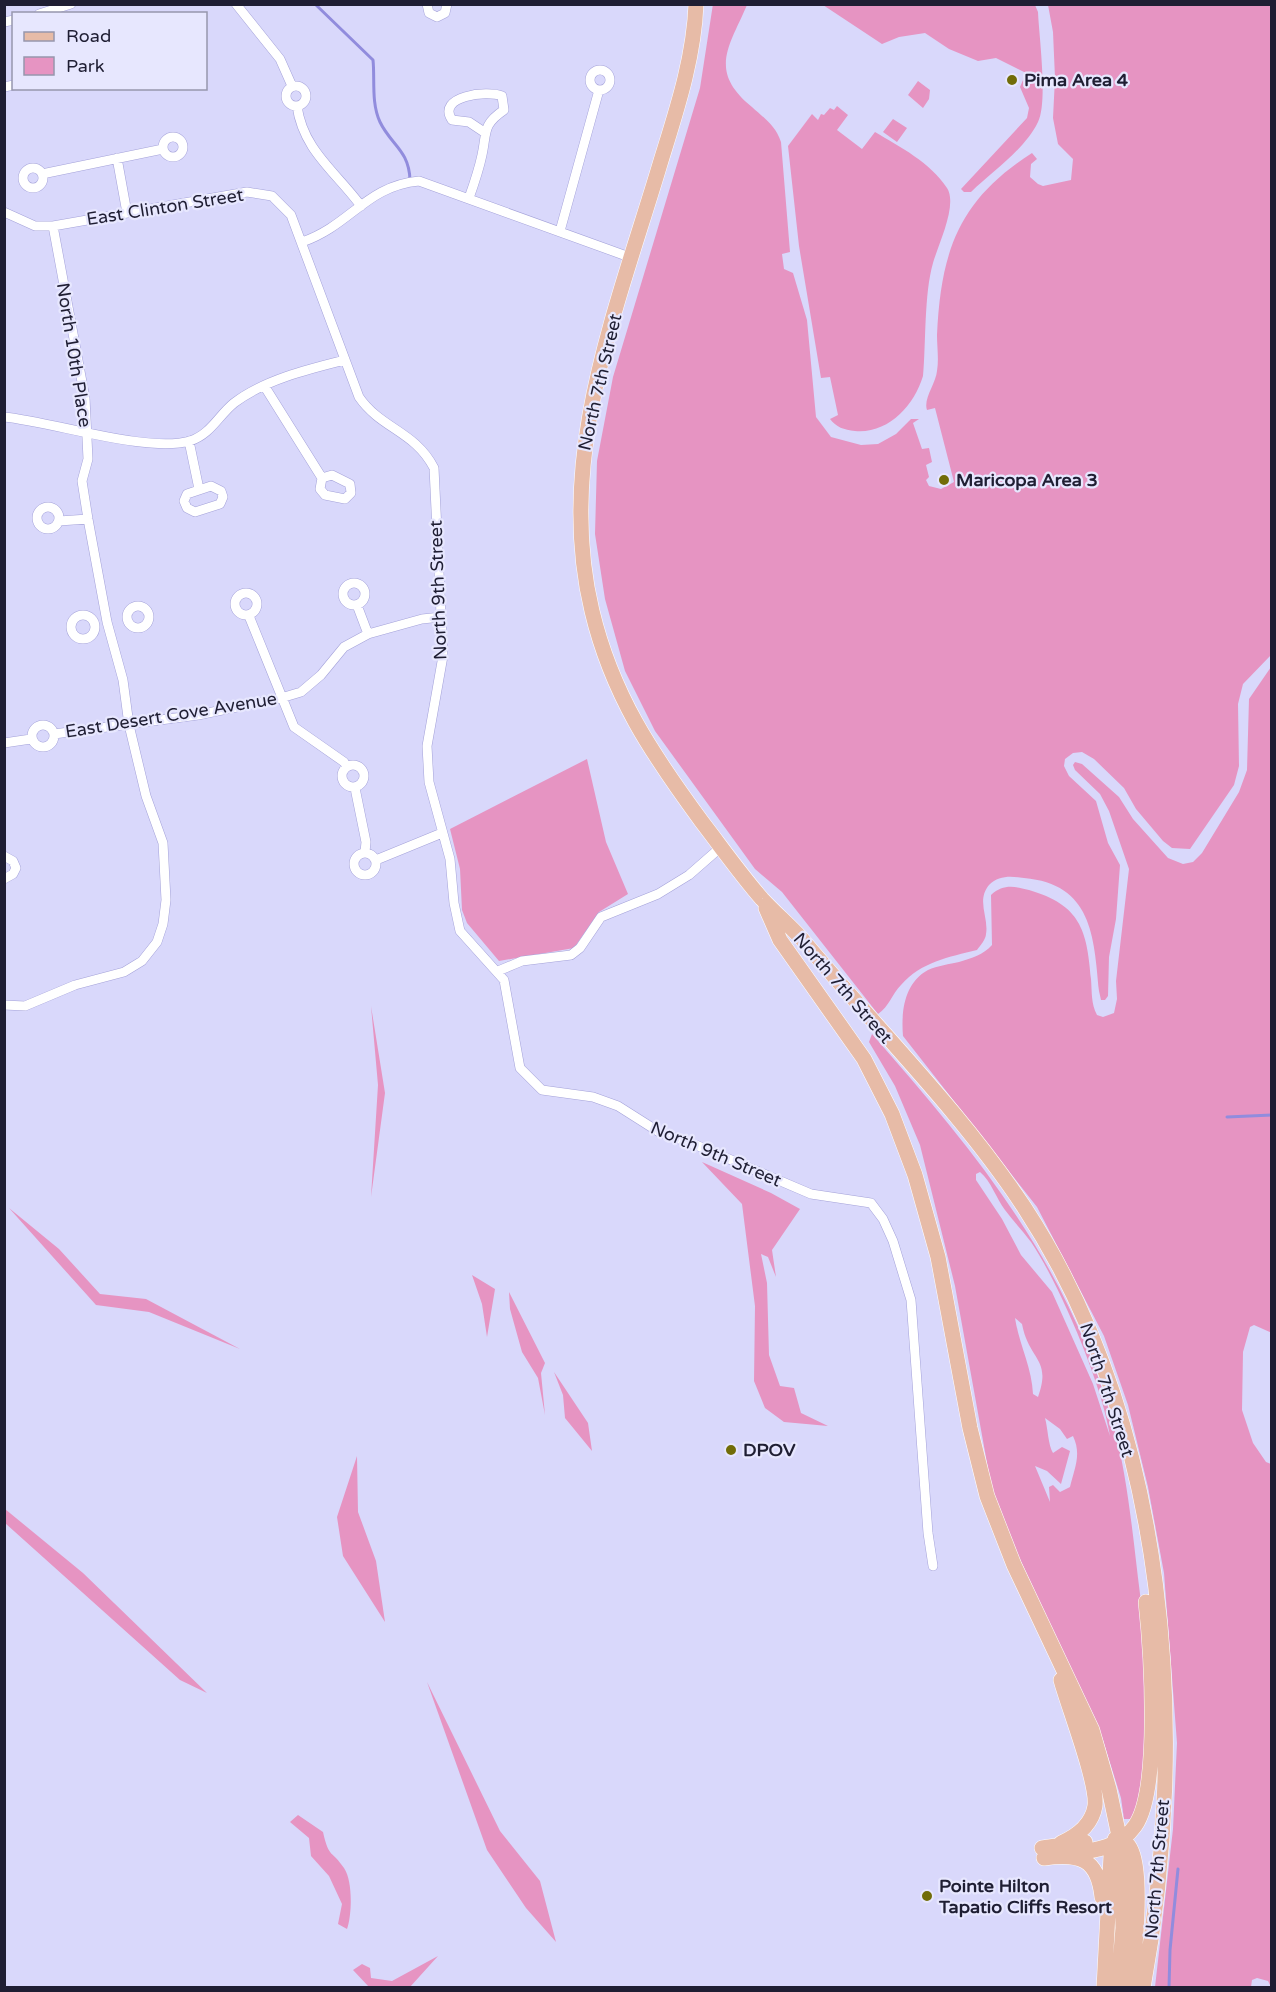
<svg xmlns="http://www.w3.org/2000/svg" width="1276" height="1992" viewBox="0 0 1276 1992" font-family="'Varela Round',sans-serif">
<rect width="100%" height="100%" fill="#d9d8fb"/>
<!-- green -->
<path fill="#e694c2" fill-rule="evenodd" d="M 713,4 L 747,5 C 729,47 708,71 752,107 C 765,119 775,125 781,142 L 790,252 L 782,254 L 784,269 L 793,273 L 807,320 L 816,417 L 831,437 L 861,445 L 878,444 L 896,434 L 911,419 L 919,419 L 913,423 L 922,449 L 929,448 L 932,462 L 926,465 L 929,477 L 926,480 L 929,486 L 941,489 L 954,482 L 935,408 L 927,410 C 923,399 936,383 937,371 C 939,359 937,347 937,335 C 941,250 959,200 1032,153 L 1037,159 L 1031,164 L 1030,177 L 1038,184 L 1043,186 L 1071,180 L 1073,159 L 1058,144 L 1053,118 L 1055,78 L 1053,32 L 1048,5 L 1271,5 L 1271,655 L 1243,684 L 1238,704 L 1239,766 L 1234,785 L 1190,849 L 1172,848 L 1163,841 L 1136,809 L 1124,788 L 1094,759 L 1082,752 L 1073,753 L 1065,759 L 1064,766 L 1069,776 L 1096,801 L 1108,843 L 1120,865 L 1116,919 L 1109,957 L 1108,996 L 1105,1000 L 1101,1000 L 1099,991 C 1094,936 1092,884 1024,878 C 1011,876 999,875 989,885 C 976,901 989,917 986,934 C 986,939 980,946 977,950 C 949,957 921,962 901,985 C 892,994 889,1007 878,1014 L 782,892 L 755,869 L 655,731 L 625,671 L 605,599 L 595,534 L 597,461 L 613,377 L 700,88 Z
M 823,5 L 1035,5 L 1038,12 C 1039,36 1048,102 1038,122 C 1025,149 993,171 971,192 L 964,192 L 961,189 L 1027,118 L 1029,108 L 1020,87 L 1026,73 L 996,58 L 978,61 L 949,49 L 925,33 L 899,37 L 882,44 Z
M 918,81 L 930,90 L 929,99 L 923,108 L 908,95 Z
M 837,106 L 848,115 L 837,130 L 862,149 L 875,132 C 900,147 930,162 947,188 C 958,205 938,245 933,263 C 924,294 926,343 923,376 C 914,406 888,434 855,431 C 844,430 836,427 830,419 L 838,415 L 830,377 L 821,378 L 799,246 L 788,146 L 812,114 L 818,120 L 821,114 L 824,115 L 830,108 L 834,110 Z
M 893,119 L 907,128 L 897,142 L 883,132 Z
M 1271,667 L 1272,1333 L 1254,1325 L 1250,1327 L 1243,1352 L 1242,1410 L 1253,1443 L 1266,1462 L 1271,1464 L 1271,1987 L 1268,1981 L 1257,1978 L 1252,1980 L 1251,1987 L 1155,1987 L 1173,1829 L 1177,1743 L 1164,1573 L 1148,1487 L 1128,1405 L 1104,1336 L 1037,1207 L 903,1036 C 901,1012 904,983 928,970 C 937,966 950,964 959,962 C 972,958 983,955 992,945 L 991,895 C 1003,884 1014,886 1029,890 C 1080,905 1087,929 1091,979 C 1092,992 1091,1004 1097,1015 L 1103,1017 L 1114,1013 L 1117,999 L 1116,981 L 1129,869 L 1109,811 L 1100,794 L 1075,770 L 1073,765 L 1075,762 L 1082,764 L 1119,797 L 1133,819 L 1168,858 L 1183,864 L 1193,862 L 1202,853 L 1239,792 L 1247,770 L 1249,699 Z
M 587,759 L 606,842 L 628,894 L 599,912 L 574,948 L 499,961 L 467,923 L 462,910 L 460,869 L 450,829 Z
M 371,1006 L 385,1093 L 371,1197 L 378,1085 Z
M 872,1034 C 978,1155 1069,1265 1113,1424 C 1128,1477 1133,1539 1140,1594 C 1149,1656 1155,1760 1136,1819 L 1124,1819 L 1121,1798 L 1102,1737 L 1012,1542 L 991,1485 L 955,1286 L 920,1145 L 895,1086 L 869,1042 ZM 980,1172 C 991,1181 996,1198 1005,1210 C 1013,1221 1023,1231 1031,1242 C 1060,1285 1102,1384 1110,1436 L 1093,1384 L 1052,1292 L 1021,1255 L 1002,1219 L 976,1180 L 976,1174 ZM 1015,1318 L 1022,1324 C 1029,1361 1052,1358 1038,1397 L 1033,1394 C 1032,1368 1019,1344 1015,1318 ZM 1045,1418 L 1060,1429 L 1067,1439 L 1073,1436 C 1082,1455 1074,1469 1070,1487 L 1060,1492 L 1053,1485 L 1049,1487 L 1050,1502 L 1035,1466 L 1047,1471 L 1061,1484 L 1070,1451 L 1062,1447 L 1053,1453 C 1048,1445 1048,1429 1045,1418 Z
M 702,1162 L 771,1193 L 800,1209 L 772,1250 L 776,1277 L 768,1257 L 761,1254 L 767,1283 L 769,1355 L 780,1386 L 794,1388 L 801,1413 L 828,1426 L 784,1422 L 765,1408 L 754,1381 L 755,1306 L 742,1204 Z
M 9,1208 L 59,1249 L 100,1294 L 146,1299 L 240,1349 L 149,1312 L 96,1305 Z
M 472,1275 L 495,1289 L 487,1337 L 482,1304 Z
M 509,1292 L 545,1363 L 541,1373 L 545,1415 L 538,1378 L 522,1352 L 510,1309 Z
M 554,1372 L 588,1423 L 592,1451 L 565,1418 L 563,1395 Z
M 357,1456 L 358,1512 L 376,1561 L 385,1622 L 343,1556 L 337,1517 Z
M 5,1509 L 83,1573 L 207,1693 L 180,1680 L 5,1523 Z
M 427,1682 L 500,1831 L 540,1881 L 556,1942 L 526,1908 L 487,1850 Z
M 298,1815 L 323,1832 C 329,1859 332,1850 344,1868 C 353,1881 352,1915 347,1929 L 338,1924 L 342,1904 L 329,1876 L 311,1856 L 309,1838 L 290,1822 Z
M 438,1956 L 410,1987 L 369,1987 L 353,1970 L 362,1964 L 370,1968 L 371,1978 L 392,1981 Z"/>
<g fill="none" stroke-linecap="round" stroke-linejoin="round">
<!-- stream -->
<path stroke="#918cdd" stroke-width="3" d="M 315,4 L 373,60 C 375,79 371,103 380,122 C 391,145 409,150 410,180
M 1227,1117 L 1272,1115
M 1169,1988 L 1170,1950 L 1178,1869"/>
<defs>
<path id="street" d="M 236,4 L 280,59 L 292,86
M 427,4 L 429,13 L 437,17 L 445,13 L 447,4
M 39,14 L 71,4
M 4,22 L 14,20
M590 80a10 10 0 1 1 20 0a10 10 0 1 1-20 0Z
M286 96a10 10 0 1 1 20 0a10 10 0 1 1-20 0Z
M 4,87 L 14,85
M 297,106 C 303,150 336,172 361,206
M163 147a10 10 0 1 1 20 0a10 10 0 1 1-20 0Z
M 117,158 L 127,213
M23 178a10 10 0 1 1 20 0a10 10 0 1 1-20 0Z
M 42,174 L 163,149
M 469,198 C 474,184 479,169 482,155 C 487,132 482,125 504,110 L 502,96 C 487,90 436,96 452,120 L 469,122 L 484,132
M 4,212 L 35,226 L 53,226 L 247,192 L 272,196 L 291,215 L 359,397 C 381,429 415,431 434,468 L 443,656 L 427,746 L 429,782 L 450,859 L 454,903 L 460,931 L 504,980 L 520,1068 L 542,1090 L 593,1097 L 618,1106 L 659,1132 L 696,1145 L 811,1194 L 871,1203 L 883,1219 L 893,1241 L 911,1300 L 928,1533 L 933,1566
M 560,231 L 599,90
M 302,242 C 351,225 366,186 419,181 L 632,258
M 265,387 L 322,478
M 4,417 C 54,422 146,453 190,441 C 211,434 218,416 234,403 C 264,380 309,369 345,360
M 189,441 L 199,489
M 332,475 L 350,484 L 351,493 L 345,499 L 325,495 L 320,489 L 322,478 Z
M 211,486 L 221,491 L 223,497 L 220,504 L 195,512 L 187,508 L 184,501 L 187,494 Z
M37 518a11 11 0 1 1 22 0a11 11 0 1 1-22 0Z
M 59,521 L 88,519
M343 594a11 11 0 1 1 22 0a11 11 0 1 1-22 0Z
M235 604a11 11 0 1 1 22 0a11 11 0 1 1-22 0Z
M 357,605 L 368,634
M127 617a11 11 0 1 1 22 0a11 11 0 1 1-22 0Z
M71 627a12 12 0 1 1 24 0a12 12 0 1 1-24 0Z
M 249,616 L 294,727 L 344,762 L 347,767
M32 736a11 11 0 1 1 22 0a11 11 0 1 1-22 0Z
M 54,734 L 198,715 L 281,698 L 301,692 L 321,675 L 344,647 L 368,634 L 422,619 L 441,617
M 4,743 L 31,739
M342 776a11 11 0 1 1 22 0a11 11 0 1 1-22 0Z
M 355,788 L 366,842 L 365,852
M354 864a11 11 0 1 1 22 0a11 11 0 1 1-22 0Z
M 4,856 L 13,861 L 16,868 L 13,874 L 4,879
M 376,860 L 442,833
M 498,971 L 522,961 L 571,955 L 580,948 L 601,917 L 658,894 L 689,875 L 721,847
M 4,1005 L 25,1006 L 75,985 L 124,972 L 142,961 L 157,942 L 163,924 L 166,900 L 163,843 L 146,796 L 129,725 L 123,680 L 107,622 L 88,519 L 82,481 L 88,459 L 85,398 L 53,226"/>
<path id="primary" d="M 696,4 C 694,59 676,112 660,164 C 617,308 555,458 592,611 C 612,695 652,754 702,822 C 722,848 741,875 762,899 C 775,913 789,925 801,938 C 875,1027 960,1110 1024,1207 C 1169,1428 1190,1733 1143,1988
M 766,908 L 780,940 L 864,1059 L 892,1114 L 915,1175 L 938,1257 L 970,1428 L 987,1496 L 1014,1565 L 1092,1730 L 1109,1789 L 1120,1841 L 1122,1880 L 1123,1928 L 1118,1988
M 1061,1680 C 1068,1706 1098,1783 1095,1806 C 1092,1824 1077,1836 1061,1843
M 1115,1839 C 1121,1841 1127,1842 1130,1848 C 1144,1872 1134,1958 1131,1988
M 1042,1848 L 1085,1842
M 1065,1855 C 1090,1851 1119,1849 1135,1826 C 1161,1790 1151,1648 1146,1602
M 1044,1858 C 1079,1853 1098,1858 1102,1897
M 1104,1988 L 1111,1856 L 1118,1843"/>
</defs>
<!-- street casing -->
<use href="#street" stroke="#a4a2d9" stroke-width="10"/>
<!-- primary casing -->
<use href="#primary" stroke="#fff" stroke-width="16"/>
<!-- street -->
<use href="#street" stroke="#fff" stroke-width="9"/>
<!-- primary -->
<use href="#primary" stroke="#e7bba7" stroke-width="15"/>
</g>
<!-- markers -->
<g fill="#716c08" stroke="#e7e7fe" stroke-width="2">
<circle cx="1012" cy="80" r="6"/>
<circle cx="944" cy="480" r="6"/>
<circle cx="731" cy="1450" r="6"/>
<circle cx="927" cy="1896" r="6"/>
</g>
<g text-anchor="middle" stroke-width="4.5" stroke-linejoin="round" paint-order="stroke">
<!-- poi labels -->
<g font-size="18" font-weight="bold" fill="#1f1e33" stroke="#e7e7fe" text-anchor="start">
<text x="1024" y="86">Pima Area 4</text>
<text x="956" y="486">Maricopa Area 3</text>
<text x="743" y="1456">DPOV</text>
<text x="939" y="1892">Pointe Hilton<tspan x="939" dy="21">Tapatio Cliffs Resort</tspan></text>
</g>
<!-- street labels -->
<g font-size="18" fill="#1f1e33" stroke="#e7e7fe">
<text transform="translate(165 207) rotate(-9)" y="6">East Clinton Street</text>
<text transform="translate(74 355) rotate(81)" y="6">North 10th Place</text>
<text transform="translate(600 382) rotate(-77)" y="6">North 7th Street</text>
<text transform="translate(438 590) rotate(-92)" y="6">North 9th Street</text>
<text transform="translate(171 715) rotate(-9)" y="6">East Desert Cove Avenue</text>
<text transform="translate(843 988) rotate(49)" y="6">North 7th Street</text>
<text transform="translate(716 1154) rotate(23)" y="6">North 9th Street</text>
<text transform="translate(1107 1390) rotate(72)" y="6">North 7th Street</text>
<text transform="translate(1157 1869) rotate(-85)" y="6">North 7th Street</text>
</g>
</g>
<!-- border -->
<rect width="1276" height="1992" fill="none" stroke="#1f1e33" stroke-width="12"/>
<!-- legend -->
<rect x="12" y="12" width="195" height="78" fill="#e7e7fe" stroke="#9797ad" stroke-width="1.5"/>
<rect x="24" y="32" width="30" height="9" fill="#e7bba7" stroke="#9797ad" stroke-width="1.5"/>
<text x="66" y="42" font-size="18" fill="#1f1e33">Road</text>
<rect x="24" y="57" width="30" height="18" fill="#e694c2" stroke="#9797ad" stroke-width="1.5"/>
<text x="66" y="72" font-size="18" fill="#1f1e33">Park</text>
</svg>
